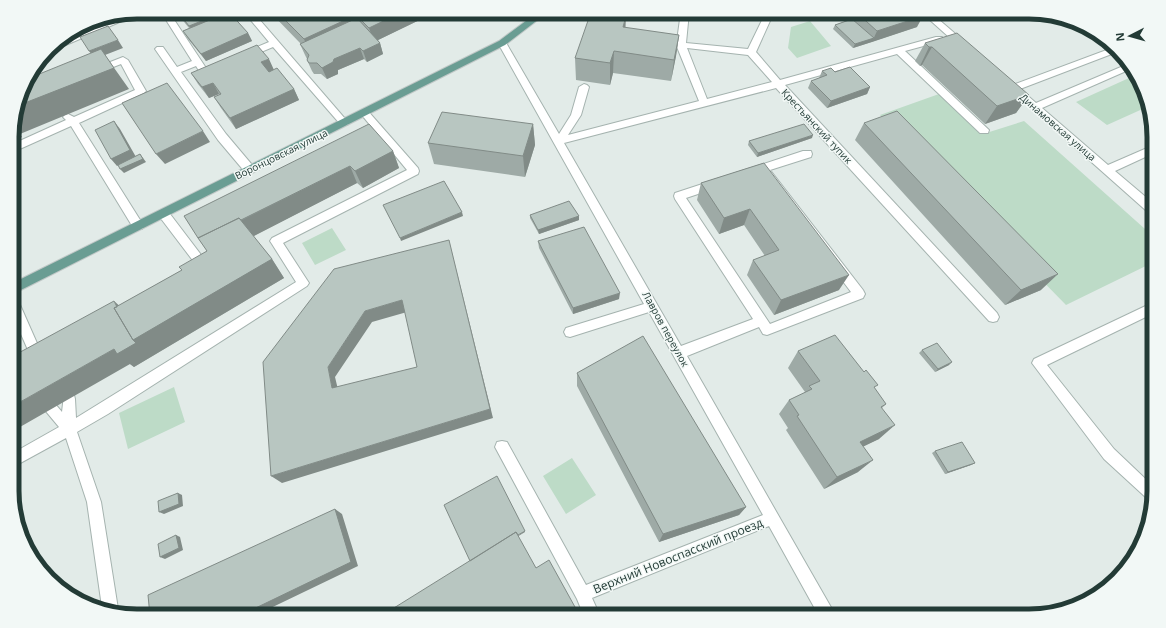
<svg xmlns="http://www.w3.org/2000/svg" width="1166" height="628" viewBox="0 0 1166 628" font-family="'Open Sans',sans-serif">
<rect width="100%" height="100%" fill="#e2ebe8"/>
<!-- green -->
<path fill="#bddbc7" d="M 810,21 L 831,46 L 797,58 L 788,48 L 791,27 Z
M 1129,78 L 1139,85 L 1147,107 L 1107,125 L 1076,102 Z
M 939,94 L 983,134 L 1024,121 L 1154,237 L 1154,262 L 1066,305 L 880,115 Z
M 332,228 L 346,250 L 315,265 L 302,243 Z
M 174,387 L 185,422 L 128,449 L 119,413 Z
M 572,458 L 596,495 L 566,514 L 543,476 Z"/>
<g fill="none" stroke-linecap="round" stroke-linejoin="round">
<defs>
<path id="minor" d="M 137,12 L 136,15 L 54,50 L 49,50 L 55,43 L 120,15 Z
M 161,12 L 169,12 L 206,68 L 214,65 L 219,68 L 204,75 L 201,74 L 196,66 L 181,72 L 226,134 L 253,166 L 254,169 L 253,172 L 245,172 L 218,140 L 155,49 L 157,47 L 163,47 L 177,67 L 192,61 Z
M 244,12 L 253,12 L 347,121 L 349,123 L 347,125 L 341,125 L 273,47 L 249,57 L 243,57 L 243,53 L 269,42 Z
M 681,12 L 689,12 L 686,43 L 748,49 L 766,12 L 774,12 L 756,52 L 780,80 L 936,37 L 942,37 L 942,41 L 905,51 L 989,130 L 988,133 L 980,133 L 897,54 L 785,85 L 997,313 L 999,317 L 997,321 L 993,322 L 989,321 L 776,88 L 564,143 L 681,346 L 753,319 L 675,199 L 674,196 L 675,193 L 803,151 L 811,151 L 812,154 L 811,157 L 770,170 L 863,290 L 865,294 L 863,298 L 767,335 L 763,334 L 759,327 L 687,356 L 836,616 L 819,616 L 769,526 L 592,598 L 600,616 L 584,616 L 577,599 L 495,447 L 497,442 L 502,441 L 507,442 L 586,585 L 763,515 L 649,312 L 570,337 L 566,336 L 564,332 L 566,328 L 644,304 L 498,43 L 502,40 L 505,41 L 559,134 L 571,115 L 579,87 L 584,84 L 587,85 L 589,87 L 581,115 L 568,135 L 699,101 L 677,47 L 660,43 L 659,41 L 663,38 L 677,41 ZM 687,48 L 748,55 L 772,82 L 707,99 ZM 761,173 L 851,292 L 770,324 L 686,198 Z
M 921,12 L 930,12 L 966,43 L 966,47 L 960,47 Z
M 1112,48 L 1117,52 L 1020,89 L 1036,103 L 1128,64 L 1133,68 L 1042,108 L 1108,165 L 1154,145 L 1154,153 L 1115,171 L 1154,204 L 1154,215 L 1150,214 L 1008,88 L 1010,86 Z
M 123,57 L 128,60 L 146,91 L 144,93 L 79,123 L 142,223 L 144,226 L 142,229 L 134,229 L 71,126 L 13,152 L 13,144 L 66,120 L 63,117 L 65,115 L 68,114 L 74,117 L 135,90 L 121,64 L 98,73 L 93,70 L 95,68 Z
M 364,109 L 367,110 L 418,168 L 419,171 L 418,174 L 283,243 L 307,280 L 309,283 L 307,286 L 108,414 L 77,432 L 101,502 L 118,609 L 117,611 L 102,607 L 87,502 L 66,438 L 13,467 L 13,453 L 59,427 L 44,409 L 46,405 L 51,403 L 56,405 L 62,412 L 64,395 L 69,393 L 74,395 L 75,399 L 76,418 L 296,282 L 272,244 L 270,241 L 272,238 L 407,170 L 361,114 L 359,112 Z
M 163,209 L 167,210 L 208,264 L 210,267 L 208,270 L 201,274 L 197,272 L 195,269 L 197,266 L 159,216 L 158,213 Z
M 13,297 L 17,298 L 40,350 L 35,365 L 31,367 L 27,365 L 25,361 L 28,350 L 13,316 Z
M 1154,302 L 1154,313 L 1047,365 L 1114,449 L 1154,487 L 1152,503 L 1104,459 L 1032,363 L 1034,359 Z"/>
<path id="major" d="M 538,12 L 548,12 L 505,45 L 13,294 L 13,283 L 499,41 Z"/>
</defs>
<!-- minor casing -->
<use href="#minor" stroke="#a5b3af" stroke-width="2"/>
<!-- major casing -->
<use href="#major" stroke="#c1c8c7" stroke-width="2"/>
<!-- minor -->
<use href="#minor" fill="#fff" fill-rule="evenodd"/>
<!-- major -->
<use href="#major" fill="#6a9d93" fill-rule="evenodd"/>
</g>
<!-- wall -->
<path fill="#9eaaa6" d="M 176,12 L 228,12 L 248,33 L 252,41 L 206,61 L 188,39 L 183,31 L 189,28 Z
M 270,12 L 436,12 L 378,40 L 380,43 L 383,54 L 367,62 L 364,59 L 338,70 L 338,74 L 327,79 L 321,74 L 314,74 L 312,71 L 307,60 L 307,59 L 305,55 L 300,44 L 301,44 Z
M 696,12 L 707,12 L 707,14 Z
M 855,12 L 917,27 L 853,48 L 833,29 L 835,25 L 852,19 Z
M 625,28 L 679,35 L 676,56 L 671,81 L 613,73 L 610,85 L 576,80 L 575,58 Z
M 925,43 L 1029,95 L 1016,113 L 985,124 L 922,65 L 920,66 L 915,61 Z
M 274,70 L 294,89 L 299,100 L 236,129 L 221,108 L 214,97 L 220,94 L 219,94 L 209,98 L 198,84 L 191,73 Z
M 822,71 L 835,72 L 870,87 L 867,94 L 827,108 L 808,88 L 811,81 L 819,78 Z
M 864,123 L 1041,290 L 1005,305 L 855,140 Z
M 533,124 L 535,145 L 525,177 L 434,164 L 428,143 Z
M 812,138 L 757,157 L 748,145 L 749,141 Z
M 393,151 L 399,168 L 363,188 L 357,183 L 253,236 L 272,259 L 284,278 L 134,367 L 130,364 L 118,306 L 182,270 L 207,251 L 184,216 Z
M 764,163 L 839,290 L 774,315 L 747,275 L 753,260 L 765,256 L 744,225 L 719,234 L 697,200 L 701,183 Z
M 530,215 L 579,216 L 579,220 L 539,234 L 530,218 Z
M 538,241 L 619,299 L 573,314 L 539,248 Z
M 922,350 L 949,365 L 935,372 L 919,353 Z
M 798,351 L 875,389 L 886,404 L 882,408 L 879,439 L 863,446 L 858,472 L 824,489 L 786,430 L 788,428 L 779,414 L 789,400 L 804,393 L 805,392 L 788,368 Z
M 577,373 L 746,507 L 739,515 L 659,542 L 577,386 Z
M 935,451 L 975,463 L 971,465 L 945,474 L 932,453 Z"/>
<!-- shaded-wall -->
<path fill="#818b87" d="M 224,12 L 228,12 L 231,19 L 194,34 L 189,26 Z
M 402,12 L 436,12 L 374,42 L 369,28 Z
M 356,15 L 360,29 L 310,53 L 304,39 Z
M 626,16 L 625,38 L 623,27 Z
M 923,16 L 917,27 L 872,42 L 877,31 Z
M 248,33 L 252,41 L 206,61 L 201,54 Z
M 679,35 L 676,56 L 671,81 L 674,60 Z
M 874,38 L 872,42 L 853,48 L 855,44 Z
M 118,40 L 123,48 L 105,55 L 129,89 L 20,134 L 22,137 L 13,141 L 13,121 L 17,106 L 95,59 L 89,51 Z
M 380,43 L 383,54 L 367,62 L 363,51 Z
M 929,47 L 932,47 L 922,65 L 920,66 Z
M 360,48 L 364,59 L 338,70 L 338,74 L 327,79 L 322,68 L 334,59 Z
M 614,51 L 613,73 L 610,85 L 610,63 Z
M 269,59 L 274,70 L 267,74 L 261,62 Z
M 213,83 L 219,94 L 209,98 L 202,87 Z
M 870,87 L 867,94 L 827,108 L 831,101 Z
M 294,89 L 299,100 L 236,129 L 230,118 Z
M 1029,95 L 1016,113 L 985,124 L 997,106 Z
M 114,121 L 120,129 L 136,157 L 117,166 L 111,159 Z
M 533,124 L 535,145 L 525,177 L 523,156 Z
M 203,131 L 210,142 L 165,164 L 156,154 Z
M 813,135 L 812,138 L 757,157 L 758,153 Z
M 393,151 L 399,168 L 363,188 L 355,171 Z
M 140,154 L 146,162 L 124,173 L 120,169 Z
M 350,166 L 357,183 L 213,257 L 200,241 Z
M 750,209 L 744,225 L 719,234 L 724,218 Z
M 462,212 L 463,216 L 401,241 L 400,238 Z
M 579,216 L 579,220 L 539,234 L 538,230 Z
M 449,240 L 493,418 L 282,483 L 271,476 L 490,409 Z
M 272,259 L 284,278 L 134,367 L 130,364 L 13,431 L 13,406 L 114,349 L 133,340 L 114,301 L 131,316 Z
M 1058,274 L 1041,290 L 1005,305 L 1021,290 Z
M 849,275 L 839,290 L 774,315 L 781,300 Z
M 620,293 L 619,299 L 573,314 L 573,308 Z
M 402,300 L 407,312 L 372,322 L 335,377 L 340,398 L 332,388 L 328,367 L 365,311 Z
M 952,362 L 949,365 L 935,372 L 938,369 Z
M 895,425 L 879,439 L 846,455 L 860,442 Z
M 873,460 L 858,472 L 824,489 L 837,477 Z
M 975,463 L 971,465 L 945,474 L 948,472 Z
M 178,493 L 182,495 L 183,506 L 164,514 L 159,512 Z
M 746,507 L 739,515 L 659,542 L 663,534 Z
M 335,509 L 342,514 L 358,566 L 254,616 L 239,616 Z
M 525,531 L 525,532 L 472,565 Z
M 176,535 L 180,537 L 183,550 L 165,559 L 160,557 Z
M 575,607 L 575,610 L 567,616 L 563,616 Z"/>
<!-- building -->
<path fill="#b8c6c1" stroke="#818b87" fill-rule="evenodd" d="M 178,12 L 224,12 L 189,26 Z
M 229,12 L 248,33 L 201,54 L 183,31 Z
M 277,12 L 402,12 L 369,28 L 356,15 L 304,39 Z
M 591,12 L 596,12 L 626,16 L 623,27 L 679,35 L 674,60 L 614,51 L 610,63 L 575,58 Z
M 856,12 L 918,12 L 923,16 L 877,31 Z
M 357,18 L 380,43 L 363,51 L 360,48 L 334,59 L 333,62 L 322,68 L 317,63 L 309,63 L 307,60 L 309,55 L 300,44 Z
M 852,19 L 874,38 L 855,44 L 835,25 Z
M 108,26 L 118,40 L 89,51 L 80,37 Z
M 957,33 L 1029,95 L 997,106 L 932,47 L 929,47 L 925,43 Z
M 257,45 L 269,59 L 261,62 L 269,72 L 277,68 L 294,89 L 230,118 L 214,97 L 221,94 L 213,83 L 202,87 L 191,73 Z
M 101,49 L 114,68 L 17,106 L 25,82 L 27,79 Z
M 850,67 L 870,87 L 831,101 L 811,81 L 827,75 L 822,71 L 831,68 L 835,72 Z
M 167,83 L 203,131 L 156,154 L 122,103 Z
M 897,111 L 1058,274 L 1021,290 L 864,123 Z
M 442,112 L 533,124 L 523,156 L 428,143 Z
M 114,121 L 130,150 L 111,159 L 95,130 Z
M 369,124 L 393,151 L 355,171 L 350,166 L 241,220 L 239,218 L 198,238 L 184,216 Z
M 804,124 L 813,135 L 758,153 L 749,141 Z
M 140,154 L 143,159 L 120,169 L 118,165 Z
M 764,163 L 849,275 L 781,300 L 753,260 L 779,250 L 750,209 L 724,218 L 701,183 Z
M 444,181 L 462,212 L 400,238 L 383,205 Z
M 569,201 L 579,216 L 538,230 L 530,215 Z
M 239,218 L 272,259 L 133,340 L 114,308 L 182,270 L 179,267 L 207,251 L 198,238 Z
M 584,227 L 620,293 L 573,308 L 538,241 Z
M 449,240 L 490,409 L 271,476 L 263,362 L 334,269 ZM 402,300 L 417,367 L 332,388 L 328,367 L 365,311 Z
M 114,301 L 117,307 L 114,308 L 133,340 L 136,343 L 117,354 L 114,349 L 13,406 L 13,356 Z
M 835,335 L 864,372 L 866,370 L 878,385 L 874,387 L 886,404 L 881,407 L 895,425 L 860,442 L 873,460 L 837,477 L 797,416 L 799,415 L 789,400 L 812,389 L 809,386 L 820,381 L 798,351 Z
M 643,336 L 746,507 L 663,534 L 577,373 Z
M 937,343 L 952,362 L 938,369 L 922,350 Z
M 962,442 L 975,463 L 948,472 L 935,451 Z
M 497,476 L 525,531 L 518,535 L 516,532 L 470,561 L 444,505 Z
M 178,493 L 179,504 L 159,512 L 158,501 Z
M 335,509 L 351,562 L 239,616 L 150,616 L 148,595 Z
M 516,532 L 536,568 L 549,560 L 575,607 L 563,616 L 381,616 Z
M 176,535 L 179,548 L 160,557 L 158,544 Z"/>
<g text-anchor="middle" stroke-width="3" stroke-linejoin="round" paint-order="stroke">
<!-- street labels -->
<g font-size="10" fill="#233b36" stroke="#f2f8f6">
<text transform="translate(817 126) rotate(47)" y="4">Крестьянский тупик</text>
<text transform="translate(1058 127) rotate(41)" y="4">Динамовская улица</text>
<text transform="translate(281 154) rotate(-26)" y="4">Воронцовская улица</text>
<text transform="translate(666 329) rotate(61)" y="4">Лавров переулок</text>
</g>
<!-- near-street labels -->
<g font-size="12" fill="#233b36" stroke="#f2f8f6">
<text transform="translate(678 556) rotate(-22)" y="4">Верхний Новоспасский проезд</text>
</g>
</g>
<!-- crop -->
<path d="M0 0H1166V628H0ZM137 19H1029A118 118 0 0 1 1147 137V491A118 118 0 0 1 1029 609H137A118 118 0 0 1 19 491V137A118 118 0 0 1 137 19Z" fill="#f2f8f6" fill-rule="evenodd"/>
<path fill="none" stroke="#233b36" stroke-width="5" d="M137 19H1029A118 118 0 0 1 1147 137V491A118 118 0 0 1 1029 609H137A118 118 0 0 1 19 491V137A118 118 0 0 1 137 19Z"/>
<!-- north arrow -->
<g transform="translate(1130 36) rotate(264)" stroke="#f2f8f6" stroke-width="3" paint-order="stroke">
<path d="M0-3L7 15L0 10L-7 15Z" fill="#233b36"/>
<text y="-6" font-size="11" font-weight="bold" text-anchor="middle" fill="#233b36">N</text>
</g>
</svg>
